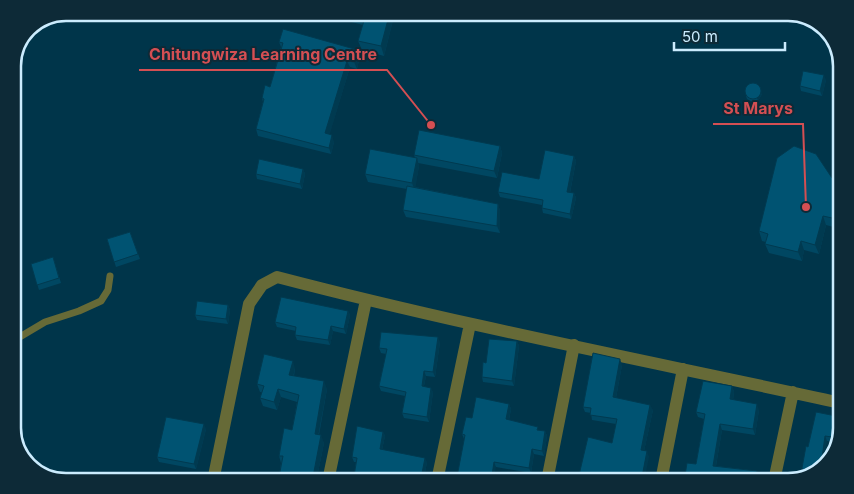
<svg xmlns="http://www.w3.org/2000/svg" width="854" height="494" viewBox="0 0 854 494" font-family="Inter,sans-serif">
<rect width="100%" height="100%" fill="#00354a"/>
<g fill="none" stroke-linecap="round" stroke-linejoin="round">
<!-- lane -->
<path stroke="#666a37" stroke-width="7" d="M 13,341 L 45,322 L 79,311 L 101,301 L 108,290 L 110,276"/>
<!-- street -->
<path stroke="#666a37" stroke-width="12" d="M 213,481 L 249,304 L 262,285 L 277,277 C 464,326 653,362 841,403
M 328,481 L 366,300
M 437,481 L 470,324
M 547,481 L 574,345
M 661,481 L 683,369
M 774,481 L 793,392"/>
</g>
<!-- wall -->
<path fill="#004762" d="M 314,12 L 395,12 L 384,56 L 362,50 L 358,41 L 363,25 Z
M 279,42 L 360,56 L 357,69 L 350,67 L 329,135 L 334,142 L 331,154 L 258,136 L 256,129 L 263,102 L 262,98 L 270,87 L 281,47 Z
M 826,80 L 822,96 L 801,91 L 800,86 Z
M 762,94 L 758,101 L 752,102 L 747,99 L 746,96 Z
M 500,146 L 502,153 L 497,178 L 418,163 L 419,166 L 415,187 L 498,204 L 500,211 L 500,233 L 406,217 L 403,210 L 407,189 L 368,182 L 365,174 L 415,158 L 414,155 Z
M 574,156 L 576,161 L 570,193 L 574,193 L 576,198 L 571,219 L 543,213 L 542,208 L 542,205 L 500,197 L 498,192 L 539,179 Z
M 303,169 L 305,174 L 302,189 L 257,179 L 256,174 Z
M 832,178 L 841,180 L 841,229 L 826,225 L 819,254 L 804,250 L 802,261 L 769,253 L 765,244 L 766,242 L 762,241 L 759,231 Z
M 130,232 L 140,259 L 116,267 L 107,239 Z
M 53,257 L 61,283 L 39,290 L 31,264 Z
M 228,305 L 230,310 L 228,324 L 197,320 L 195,315 Z
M 348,311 L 350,315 L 346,334 L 333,331 L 330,345 L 297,340 L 295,335 L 296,331 L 277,327 L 275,322 Z
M 517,341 L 519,346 L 514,386 L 483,382 L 482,377 L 486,363 Z
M 440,342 L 435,377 L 426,376 L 424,386 L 433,392 L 429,422 L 404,418 L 402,413 L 405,396 L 381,391 L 379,386 L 386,354 L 381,353 L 379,348 Z
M 622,365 L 616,398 L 653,410 L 644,451 L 649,457 L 579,475 L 612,443 L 616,424 L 592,420 L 591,413 L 585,412 L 583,407 Z
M 295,368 L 294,376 L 327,389 L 319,435 L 324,443 L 316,482 L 278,482 L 281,463 L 279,456 L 292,430 L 297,402 L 281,397 L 277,410 L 263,406 L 260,398 L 262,392 L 260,392 L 257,384 Z
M 732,386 L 734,392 L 733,400 L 759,410 L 755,435 L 722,430 L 716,466 L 757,471 L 759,476 L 696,464 L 704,419 L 698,417 L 696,412 Z
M 509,404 L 511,409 L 509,420 L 539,430 L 545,431 L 547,436 L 544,456 L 534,454 L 531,473 L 496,467 L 464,439 L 462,434 L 472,418 Z
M 841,417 L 842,428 L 838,443 L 827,441 L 803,471 L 802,468 L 808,447 Z
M 206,429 L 196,469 L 159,462 L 157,457 Z
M 383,432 L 385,436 L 382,450 L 427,462 L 424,478 L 421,477 L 420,482 L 353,482 L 356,462 L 354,462 L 352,457 Z"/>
<!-- shaded-wall -->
<path fill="#003a50" d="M 390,12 L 395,12 L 384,56 L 381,46 Z
M 358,50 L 360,56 L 357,69 L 354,62 Z
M 347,61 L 350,67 L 328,140 L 325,133 Z
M 824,75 L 826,80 L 822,96 L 820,91 Z
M 760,86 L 762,94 L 758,101 L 757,98 Z
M 332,135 L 334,142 L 331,154 L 329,148 Z
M 500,146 L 502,153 L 497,178 L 494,171 Z
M 574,156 L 576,161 L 569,197 L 567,192 Z
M 417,158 L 419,166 L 415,191 L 412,183 Z
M 303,169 L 305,174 L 302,189 L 300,184 Z
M 574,193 L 576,198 L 571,219 L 570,214 Z
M 498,204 L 500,211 L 500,233 L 497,226 Z
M 823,216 L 826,225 L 819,254 L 815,245 Z
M 801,241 L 804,250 L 802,261 L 798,252 Z
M 228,305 L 230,310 L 228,324 L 226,319 Z
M 348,311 L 350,315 L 346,334 L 344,329 Z
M 331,326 L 333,331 L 330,345 L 328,340 Z
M 438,337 L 440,342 L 435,377 L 433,372 Z
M 517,341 L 519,346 L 514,386 L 512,381 Z
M 620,359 L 622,365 L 615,403 L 613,397 Z
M 293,361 L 295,368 L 292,382 L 289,375 Z
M 424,371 L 426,376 L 423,391 L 422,386 Z
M 324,381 L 327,389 L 317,442 L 315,434 Z
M 732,386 L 734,392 L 732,405 L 730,399 Z
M 431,388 L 433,392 L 429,422 L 427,417 Z
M 278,389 L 281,397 L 277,410 L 274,402 Z
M 509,404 L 511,409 L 508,424 L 506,419 Z
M 757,404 L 759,410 L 755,435 L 753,429 Z
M 650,405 L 653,410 L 643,456 L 641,450 Z
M 204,424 L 206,429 L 196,469 L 194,464 Z
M 720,424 L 722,430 L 715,471 L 713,466 Z
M 545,431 L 547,436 L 544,456 L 542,451 Z
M 383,432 L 385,436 L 381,454 L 380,449 Z
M 321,435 L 324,443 L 316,482 L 312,482 Z
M 825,436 L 827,441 L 823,462 L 822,458 Z
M 532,449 L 534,454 L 531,473 L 529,468 Z
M 647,451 L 649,457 L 644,482 L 641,482 Z
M 425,458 L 427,462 L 424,478 L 422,473 Z
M 494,462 L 496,467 L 493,482 L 491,482 Z
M 757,471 L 759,476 L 759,482 L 756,482 Z
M 419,473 L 421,477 L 420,482 L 417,482 Z"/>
<!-- building -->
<path fill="#005372" stroke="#003a50" d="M 348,12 L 390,12 L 381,46 L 358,41 L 365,17 Z
M 283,29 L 358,50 L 354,62 L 347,61 L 325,133 L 332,135 L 329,148 L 256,129 L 264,99 L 262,98 L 265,85 L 270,87 L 283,43 L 279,42 Z
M 803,71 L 824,75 L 820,91 L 800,86 Z
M745 91a8 8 0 1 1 16 0a8 8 0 1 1-16 0Z
M 419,130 L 500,146 L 494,171 L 414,155 Z
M 794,146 L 816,154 L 832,178 L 841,180 L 841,220 L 823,216 L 815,245 L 801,241 L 798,252 L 765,244 L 768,234 L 759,231 L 777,158 Z
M 370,149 L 417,158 L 412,183 L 365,174 Z
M 545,150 L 574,156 L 567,192 L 574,193 L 570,214 L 542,208 L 543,200 L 498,192 L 502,172 L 539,179 Z
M 259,159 L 303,169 L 300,184 L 256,174 Z
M 407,186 L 498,204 L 497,226 L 403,210 Z
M 130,232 L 138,254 L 114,262 L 107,239 Z
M 53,257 L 59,278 L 37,285 L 31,264 Z
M 281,297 L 348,311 L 344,329 L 331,326 L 328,340 L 295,335 L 296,327 L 275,322 Z
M 197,301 L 228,305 L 226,319 L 195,315 Z
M 381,332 L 438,337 L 433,372 L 424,371 L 422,386 L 431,388 L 427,417 L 402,413 L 406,392 L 379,386 L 387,349 L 379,348 Z
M 489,339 L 517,341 L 512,381 L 482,377 L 483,362 L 486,363 Z
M 593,353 L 620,359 L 613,397 L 650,405 L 641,450 L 647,451 L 641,482 L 564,482 L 566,473 L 579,475 L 588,437 L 612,443 L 617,419 L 590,415 L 591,408 L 583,407 Z
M 264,354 L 293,361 L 289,375 L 324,381 L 315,434 L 321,435 L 312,482 L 278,482 L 283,456 L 279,456 L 284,428 L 292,430 L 299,395 L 278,389 L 274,402 L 260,398 L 264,386 L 257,384 Z
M 703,381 L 732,386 L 730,399 L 757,404 L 753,429 L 720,424 L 713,466 L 757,471 L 756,482 L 684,482 L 687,463 L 696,464 L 705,414 L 696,412 Z
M 476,397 L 509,404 L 506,419 L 538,427 L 537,430 L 545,431 L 542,451 L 532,449 L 529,468 L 494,462 L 491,482 L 456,482 L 465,435 L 462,434 L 466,417 L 472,418 Z
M 816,412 L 841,417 L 842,428 L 839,438 L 825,436 L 822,458 L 830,459 L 815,474 L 801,478 L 803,469 L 802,468 L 806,446 L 808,447 Z
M 166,417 L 204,424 L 194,464 L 157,457 Z
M 357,426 L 383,432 L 380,449 L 425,458 L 422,473 L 419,473 L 417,482 L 353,482 L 357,458 L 352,457 Z"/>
<!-- crop -->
<path d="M0 0H854V494H0ZM66 21H788A45 45 0 0 1 833 66V428A45 45 0 0 1 788 473H66A45 45 0 0 1 21 428V66A45 45 0 0 1 66 21Z" fill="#0d2a37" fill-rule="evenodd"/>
<path fill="none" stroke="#cbecfe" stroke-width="2.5" d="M66 21H788A45 45 0 0 1 833 66V428A45 45 0 0 1 788 473H66A45 45 0 0 1 21 428V66A45 45 0 0 1 66 21Z"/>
<!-- callouts -->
<path fill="none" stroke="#d44f53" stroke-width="2" d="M431 125L387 70H139M806 207L803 124H713"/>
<g fill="#d44f53" stroke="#0d2a37" stroke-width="2">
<circle cx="431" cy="125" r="5"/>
<circle cx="806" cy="207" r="5"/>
</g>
<g font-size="16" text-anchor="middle" font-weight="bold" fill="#d44f53" stroke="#0d2a37" stroke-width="4" stroke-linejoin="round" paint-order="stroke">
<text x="263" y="60">Chitungwiza Learning Centre</text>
<text x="758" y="114">St Marys</text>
</g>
<!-- scale -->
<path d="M674 42v8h111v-8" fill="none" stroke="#cbecfe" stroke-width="2.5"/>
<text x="682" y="42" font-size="15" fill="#cbecfe" stroke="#0d2a37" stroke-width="4" paint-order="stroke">50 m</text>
</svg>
